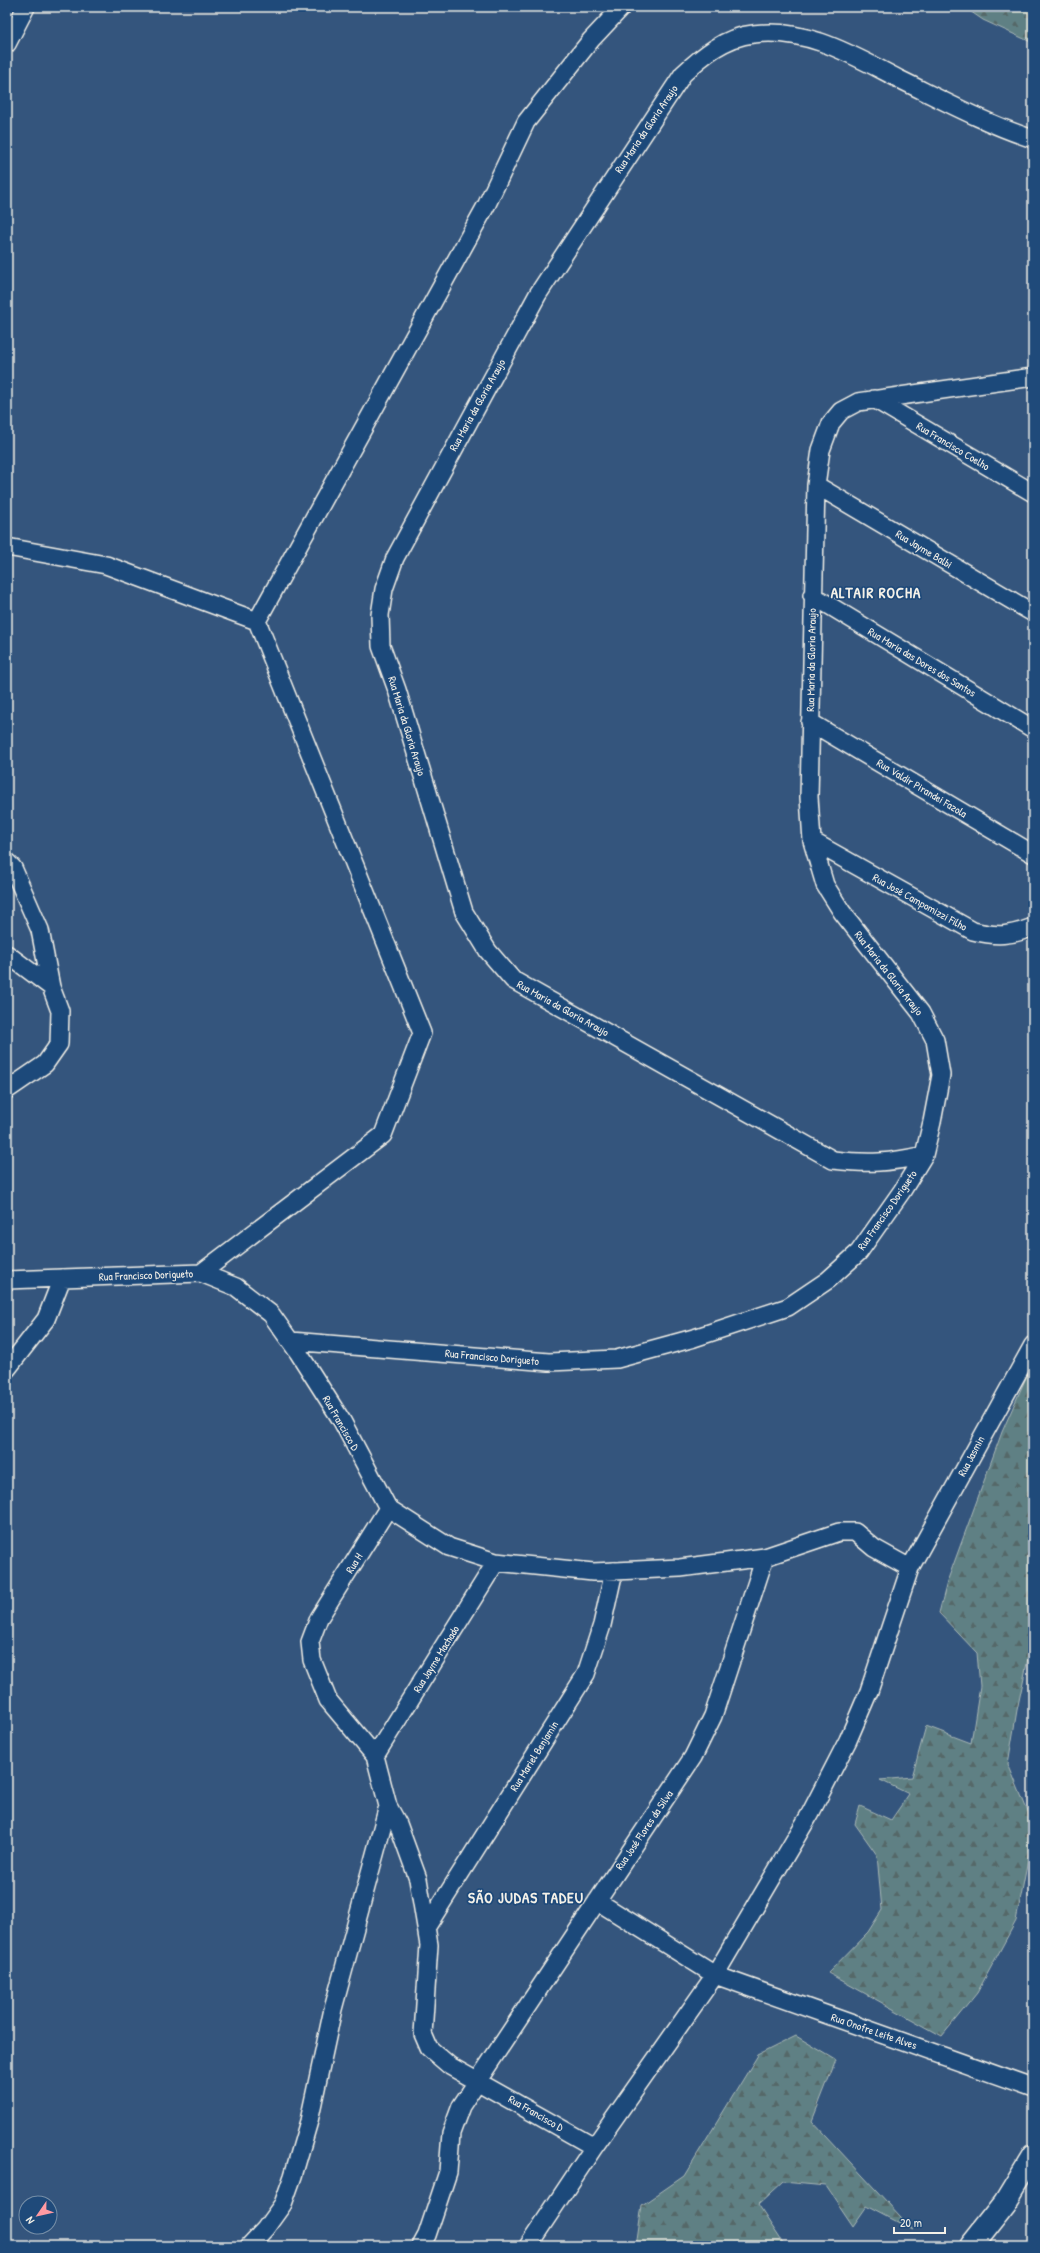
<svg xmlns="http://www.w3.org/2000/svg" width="1040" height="2253" viewBox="0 0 1040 2253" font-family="'Patrick Hand',sans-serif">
<defs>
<pattern id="forest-firs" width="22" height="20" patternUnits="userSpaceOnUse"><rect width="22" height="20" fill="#5f8084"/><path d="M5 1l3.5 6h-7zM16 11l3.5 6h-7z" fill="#556768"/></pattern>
</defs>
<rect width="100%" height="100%" fill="#34557d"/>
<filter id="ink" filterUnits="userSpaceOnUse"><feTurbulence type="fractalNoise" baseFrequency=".025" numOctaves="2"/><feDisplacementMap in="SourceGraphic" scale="8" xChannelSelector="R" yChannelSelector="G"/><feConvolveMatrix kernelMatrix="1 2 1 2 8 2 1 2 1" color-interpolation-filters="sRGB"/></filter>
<g filter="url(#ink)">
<!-- forest -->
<path fill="url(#forest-firs)" stroke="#aab8b6" d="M 964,7 L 1033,7 L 1033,43 L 983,20 Z
M 1033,1362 L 1033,1635 L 1017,1710 L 1008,1764 L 1033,1824 L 1033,1835 L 1016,1921 L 977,1993 L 942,2036 L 828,1973 L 868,1932 L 882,1910 L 877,1855 L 855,1824 L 860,1806 L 891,1820 L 909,1794 L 880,1780 L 912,1777 L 926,1726 L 971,1743 L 980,1686 L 977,1653 L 939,1613 L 947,1582 L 1002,1432 Z
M 796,2036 L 836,2060 L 812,2121 L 913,2230 L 867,2206 L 853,2226 L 826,2186 L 783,2182 L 758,2205 L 785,2246 L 636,2246 L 642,2205 L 684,2176 L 758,2055 Z"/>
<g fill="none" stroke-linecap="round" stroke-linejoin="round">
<defs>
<path id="street" d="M 7,44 L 26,7
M 874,399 L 1033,493
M 816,485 L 1033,613
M 7,547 L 106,565 L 257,621 L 422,1033 L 383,1135 L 201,1273
M 812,595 L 1033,729
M 257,621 L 487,204 L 526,122 L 591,40 L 622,7
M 810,722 L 1033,854
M 812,841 L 973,931 C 997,937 1010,936 1033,927
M 7,862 L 13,868 L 40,930 L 51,987 L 60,1011 L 59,1044 L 45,1064 L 7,1090
M 7,954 L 51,987
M 924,1155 C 890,1163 868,1164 833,1160 L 513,980 L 488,951 L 464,912 L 397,690 L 381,646 L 380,615 L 384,589 L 395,558 L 538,294 L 683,74 C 702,56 725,37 753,34 C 807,27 854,56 901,80 C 944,101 987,124 1033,139
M 7,1280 L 201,1273 L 236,1287 L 271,1314 L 298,1352 L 342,1421 L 388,1508 L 449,1547 L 496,1562 L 593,1572 L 680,1568 L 765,1557 L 839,1532 L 855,1532 L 874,1548 L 910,1568
M 291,1341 L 549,1362 L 617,1359 L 694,1338 L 788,1307 L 828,1280 L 859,1252 L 902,1191 L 924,1155 L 932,1122 L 941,1075 L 935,1040 L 921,1013 L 842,912 L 825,885 L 812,841 L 809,797 L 816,485 L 821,450 L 831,423 L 841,411 L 858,402 L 1033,377
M 7,1369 L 46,1319 L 62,1278
M 388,1508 L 319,1618 L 310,1642 L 312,1660 L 328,1700 L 375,1756 L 388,1806 L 398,1824 L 418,1879 L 429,1945 L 423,2034 L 429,2048 L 450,2066 L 594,2147
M 375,1756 L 496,1562
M 597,1901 L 715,1975 L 1033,2088
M 426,1928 L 586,1674 L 602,1625 L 614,1571
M 249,2246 L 265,2229 L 283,2204 L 293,2176 L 309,2121 L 333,2009 L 388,1806
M 421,2246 L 427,2235 L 448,2172 L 451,2133 L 461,2106 L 693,1757 L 713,1716 L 765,1557
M 528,2246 L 594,2147 L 715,1975 L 810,1814 L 848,1740 L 869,1691 L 910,1568 L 1033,1345"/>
<path id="secondary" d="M 971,2246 L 1005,2203 L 1033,2157"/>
</defs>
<!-- street casing -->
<use href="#street" stroke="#f4f1e8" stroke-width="20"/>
<!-- secondary casing -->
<use href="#secondary" stroke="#f4f1e8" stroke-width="25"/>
<!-- street -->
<use href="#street" stroke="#1f4a7a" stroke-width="17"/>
<!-- secondary -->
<use href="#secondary" stroke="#1f4a7a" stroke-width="22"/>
</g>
</g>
<g text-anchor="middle" stroke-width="3.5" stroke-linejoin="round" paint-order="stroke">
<!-- street labels -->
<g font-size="11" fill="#f4f1e8" stroke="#1f4a7a">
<text transform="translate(646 129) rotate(-56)" y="4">Rua Maria da Gloria Araujo</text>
<text transform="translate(477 405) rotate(-61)" y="4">Rua Maria da Gloria Araujo</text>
<text transform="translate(953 446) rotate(31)" y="4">Rua Francisco Coelho</text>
<text transform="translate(924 549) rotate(31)" y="4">Rua Jayme Balbi</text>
<text transform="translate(811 660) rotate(-89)" y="4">Rua Maria da Gloria Araujo</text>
<text transform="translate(922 662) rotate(31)" y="4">Rua Maria das Dores dos Santos</text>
<text transform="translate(407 726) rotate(73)" y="4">Rua Maria da Gloria Araujo</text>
<text transform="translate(922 788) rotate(31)" y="4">Rua Valdir Pirandei Fazola</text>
<text transform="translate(920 902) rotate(29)" y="4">Rua José Campomizzi Filho</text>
<text transform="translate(889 973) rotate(52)" y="4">Rua Maria da Gloria Araujo</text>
<text transform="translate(563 1008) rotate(29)" y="4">Rua Maria da Gloria Araujo</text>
<text transform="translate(887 1210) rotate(-55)" y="4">Rua Francisco Dorigueto</text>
<text transform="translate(146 1275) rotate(-2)" y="4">Rua Francisco Dorigueto</text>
<text transform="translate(492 1357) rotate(5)" y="4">Rua Francisco Dorigueto</text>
<text transform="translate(341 1423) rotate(60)" y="4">Rua Francisco D</text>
<text transform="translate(971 1456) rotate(-62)" y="4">Rua Jasmin</text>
<text transform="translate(354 1563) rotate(-58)" y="4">Rua H</text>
<text transform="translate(436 1659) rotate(-58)" y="4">Rua Jayme Machado</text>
<text transform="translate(534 1756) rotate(-58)" y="4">Rua Mariel Benjamin</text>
<text transform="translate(644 1830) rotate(-56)" y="4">Rua José Flores da Silva</text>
<text transform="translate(874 2031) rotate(19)" y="4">Rua Onofre Leite Alves</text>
<text transform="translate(536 2113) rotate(30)" y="4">Rua Francisco D</text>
</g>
<!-- district labels -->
<g font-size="15" font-weight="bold" letter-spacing="1" fill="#f4f1e8" stroke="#1f4a7a">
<text x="876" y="598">ALTAIR ROCHA</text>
<text x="526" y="1903">SÃO JUDAS TADEU</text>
</g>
</g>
<!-- margin -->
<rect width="1040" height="2253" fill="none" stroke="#1f4a7a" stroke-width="24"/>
<rect x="12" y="12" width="1016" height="2229" fill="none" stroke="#f4f1e8" stroke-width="1.5" filter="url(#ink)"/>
<!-- north arrow -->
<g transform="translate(38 2215) rotate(236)"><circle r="19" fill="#1f4a7a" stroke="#748da6"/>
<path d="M0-3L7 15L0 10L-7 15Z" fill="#ff9aa2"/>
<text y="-6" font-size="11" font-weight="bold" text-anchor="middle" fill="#f4f1e8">N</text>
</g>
<!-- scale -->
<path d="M894 2227v6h51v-6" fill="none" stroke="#f4f1e8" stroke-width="2"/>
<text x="900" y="2227" font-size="12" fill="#f4f1e8" stroke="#1f4a7a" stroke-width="3" paint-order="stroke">20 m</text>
</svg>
